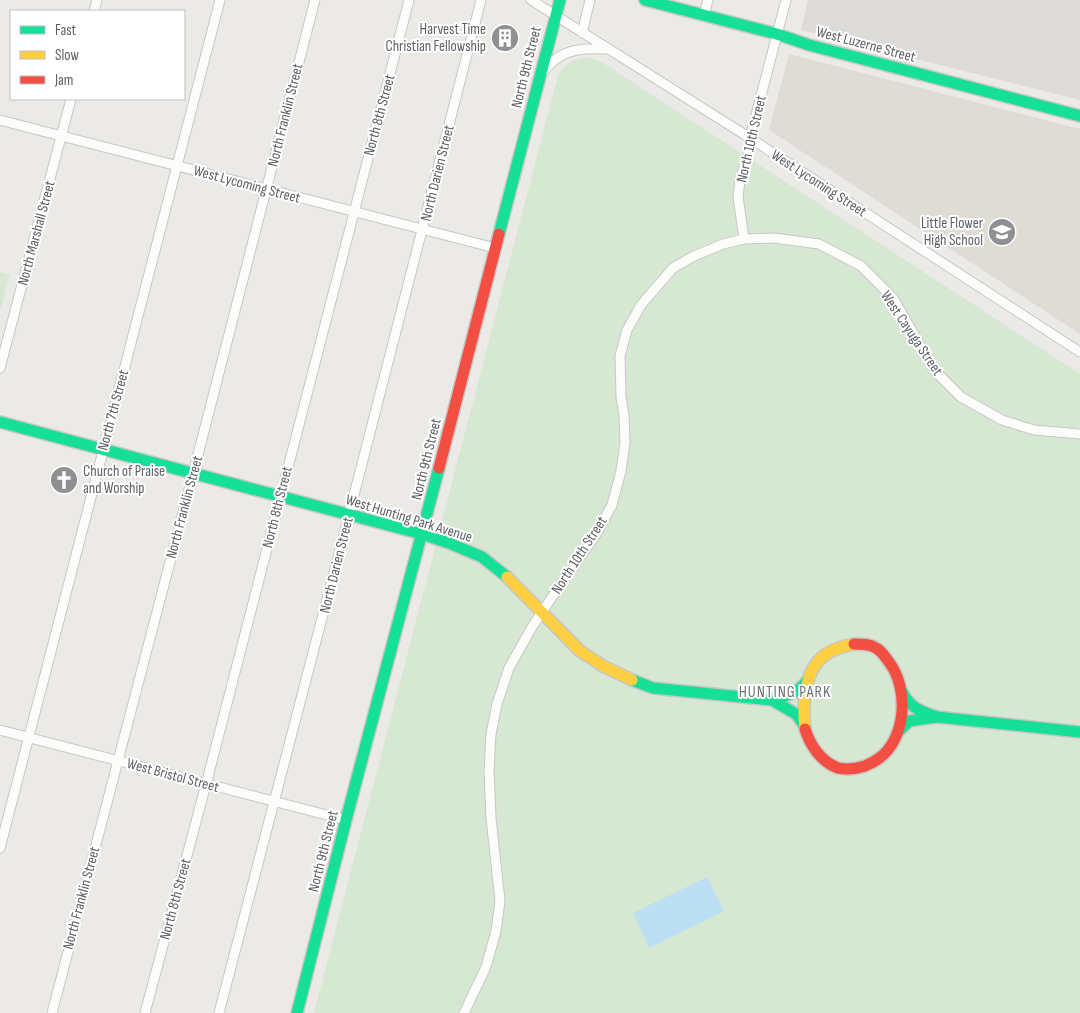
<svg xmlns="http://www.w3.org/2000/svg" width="1080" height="1013" viewBox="0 0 1080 1013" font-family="'Sofia Sans Condensed',sans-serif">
<rect width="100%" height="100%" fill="#eceae6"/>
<!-- industrial -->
<path fill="#dddbd7" d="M 808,0 L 1080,0 L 1080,100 L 801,30 Z"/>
<!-- education -->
<path fill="#dfdcd6" d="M 789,54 L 1080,129 L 1080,334 L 769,130 Z"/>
<!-- green -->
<path fill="#d6e7d2" d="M 587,57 L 600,61 L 1080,374 L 1080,1013 L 314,1013 L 558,75 C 566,63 572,60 587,57 Z
M 0,272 L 10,275 L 1,309 L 0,308 Z"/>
<!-- water -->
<path fill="#bcdff3" d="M 707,877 L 724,911 L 649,948 L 633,913 Z"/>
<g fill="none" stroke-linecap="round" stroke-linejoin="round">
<defs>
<path id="street" d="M 531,0 L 750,138 L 1080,352
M 94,11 L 97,0
M 704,15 L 708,0
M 582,33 L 590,0
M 541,74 C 546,69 550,63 556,59 C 571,48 589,48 607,49
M 0,120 L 495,248
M 744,239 L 738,197 L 740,180 L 748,154 L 750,138 L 786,0
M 0,368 L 71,99
M 0,730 L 346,820
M 0,848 L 220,0
M 52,1013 L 193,474 L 315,0
M 145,1013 L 209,773 L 409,0
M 219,1013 L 344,534 L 481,0
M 464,1013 L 486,967 L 496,931 L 500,901 L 491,818 L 489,771 L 491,734 L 497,704 L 509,668 L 532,627 L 550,600 L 595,536 L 612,505 L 621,471 L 625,443 L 624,415 L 621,397 L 620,356 L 627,330 L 641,305 L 673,268 L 692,257 L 723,244 L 744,239 L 774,238 L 819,244 L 861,266 L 893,298 L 935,371 L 961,397 L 1002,420 L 1034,430 L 1080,434"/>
<path id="fast" d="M 645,0 L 777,34 L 809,45 L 1080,116
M 499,234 L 560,0
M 0,422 L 422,534 L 449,543 L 482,557 L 507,577
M 632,680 L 653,688 L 772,700 L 796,714 L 802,722 L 805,727
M 902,692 C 911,709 921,711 937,717
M 772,700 C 786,696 798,693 807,681
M 898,732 L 909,721 L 937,717 L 1080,732
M 297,1013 L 346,820 L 439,468"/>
<path id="slow" d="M 507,577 L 580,651 L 603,666 L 632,680
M 805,729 C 802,705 804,670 825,655 C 833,649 844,646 854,644"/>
<path id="jam" d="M 439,468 L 499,234
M 805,729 C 810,745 821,762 838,768 C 848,770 856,769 865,766 C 869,764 874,762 878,759 C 907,739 909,688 889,662 C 885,657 882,651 876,648 C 870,644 862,644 854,644"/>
</defs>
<!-- street casing -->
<use href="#street" stroke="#c7c7c7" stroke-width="11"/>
<!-- fast casing -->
<use href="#fast" stroke="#c7c7c7" stroke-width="14"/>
<!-- slow casing -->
<use href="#slow" stroke="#c7c7c7" stroke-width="14"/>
<!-- jam casing -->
<use href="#jam" stroke="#c7c7c7" stroke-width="14"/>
<!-- street -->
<use href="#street" stroke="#fcfcfb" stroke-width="9"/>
<!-- fast -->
<use href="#fast" stroke="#16e098" stroke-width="11"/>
<!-- slow -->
<use href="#slow" stroke="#ffcf43" stroke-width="11"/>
<!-- jam -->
<use href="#jam" stroke="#f24e42" stroke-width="11"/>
</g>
<!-- icons -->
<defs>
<symbol id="building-disc" viewBox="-11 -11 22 22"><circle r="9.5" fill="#8e9092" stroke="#fff"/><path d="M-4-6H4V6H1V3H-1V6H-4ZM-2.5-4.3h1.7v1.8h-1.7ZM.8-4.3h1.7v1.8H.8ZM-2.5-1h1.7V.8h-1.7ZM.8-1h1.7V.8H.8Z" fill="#fff"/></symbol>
<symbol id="school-disc" viewBox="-11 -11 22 22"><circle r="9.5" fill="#8e9092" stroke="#fff"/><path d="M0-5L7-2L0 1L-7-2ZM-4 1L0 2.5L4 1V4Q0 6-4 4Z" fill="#fff"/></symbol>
<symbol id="church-disc" viewBox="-11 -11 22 22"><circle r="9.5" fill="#8e9092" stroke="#fff"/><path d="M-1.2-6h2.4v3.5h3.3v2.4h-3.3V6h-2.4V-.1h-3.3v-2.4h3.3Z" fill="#fff"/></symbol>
</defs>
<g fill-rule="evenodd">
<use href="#building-disc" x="489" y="22" width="32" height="32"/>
<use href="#school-disc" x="986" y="216" width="32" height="32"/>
<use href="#church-disc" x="48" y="464" width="32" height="32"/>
</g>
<g text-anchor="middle" stroke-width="4" stroke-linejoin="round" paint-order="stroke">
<!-- poi labels -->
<g font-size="15" fill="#5c6064" stroke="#fff" text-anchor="end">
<text x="486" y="34">Harvest Time<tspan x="486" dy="17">Christian Fellowship</tspan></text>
<text x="983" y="228">Little Flower<tspan x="983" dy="17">High School</tspan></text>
<text x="83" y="476" text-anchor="start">Church of Praise<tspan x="83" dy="17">and Worship</tspan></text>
</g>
<!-- street labels -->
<g font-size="15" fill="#5c6064" stroke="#fff">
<text transform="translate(866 44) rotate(15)" y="5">West Luzerne Street</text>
<text transform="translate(526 67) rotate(-76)" y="5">North 9th Street</text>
<text transform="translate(285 115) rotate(-76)" y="5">North Franklin Street</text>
<text transform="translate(379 115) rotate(-75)" y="5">North 8th Street</text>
<text transform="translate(751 139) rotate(-77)" y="5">North 10th Street</text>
<text transform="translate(437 173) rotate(-76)" y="5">North Darien Street</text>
<text transform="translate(819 183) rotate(33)" y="5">West Lycoming Street</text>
<text transform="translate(247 184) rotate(15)" y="5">West Lycoming Street</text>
<text transform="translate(36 233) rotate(-75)" y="5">North Marshall Street</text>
<text transform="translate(912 333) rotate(56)" y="5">West Cayuga Street</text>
<text transform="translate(113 410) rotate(-75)" y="5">North 7th Street</text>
<text transform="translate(426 459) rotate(-76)" y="5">North 9th Street</text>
<text transform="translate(184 507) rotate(-75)" y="5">North Franklin Street</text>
<text transform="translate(277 507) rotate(-76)" y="5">North 8th Street</text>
<text transform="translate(409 518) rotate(17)" y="5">West Hunting Park Avenue</text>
<text transform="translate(579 555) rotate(-57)" y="5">North 10th Street</text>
<text transform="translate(336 565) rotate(-76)" y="5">North Darien Street</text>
<text transform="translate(173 775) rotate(15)" y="5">West Bristol Street</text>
<text transform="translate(323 851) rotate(-76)" y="5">North 9th Street</text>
<text transform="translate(81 898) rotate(-75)" y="5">North Franklin Street</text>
<text transform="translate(175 899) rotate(-75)" y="5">North 8th Street</text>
</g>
<!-- neighbourhood labels -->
<g font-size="16" letter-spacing="1" fill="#6d7276" stroke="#fff">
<text x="785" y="697">HUNTING PARK</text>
</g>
</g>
<!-- legend -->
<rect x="10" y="10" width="175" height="90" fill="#ffffff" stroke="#bebfc1"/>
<rect x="20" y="26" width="25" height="8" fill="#16e098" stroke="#bebfc1"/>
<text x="55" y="35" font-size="15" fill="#5c6064">Fast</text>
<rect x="20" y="51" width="25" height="8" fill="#ffcf43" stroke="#bebfc1"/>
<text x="55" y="60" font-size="15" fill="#5c6064">Slow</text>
<rect x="20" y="76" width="25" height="8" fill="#f24e42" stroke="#bebfc1"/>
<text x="55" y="85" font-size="15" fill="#5c6064">Jam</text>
</svg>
